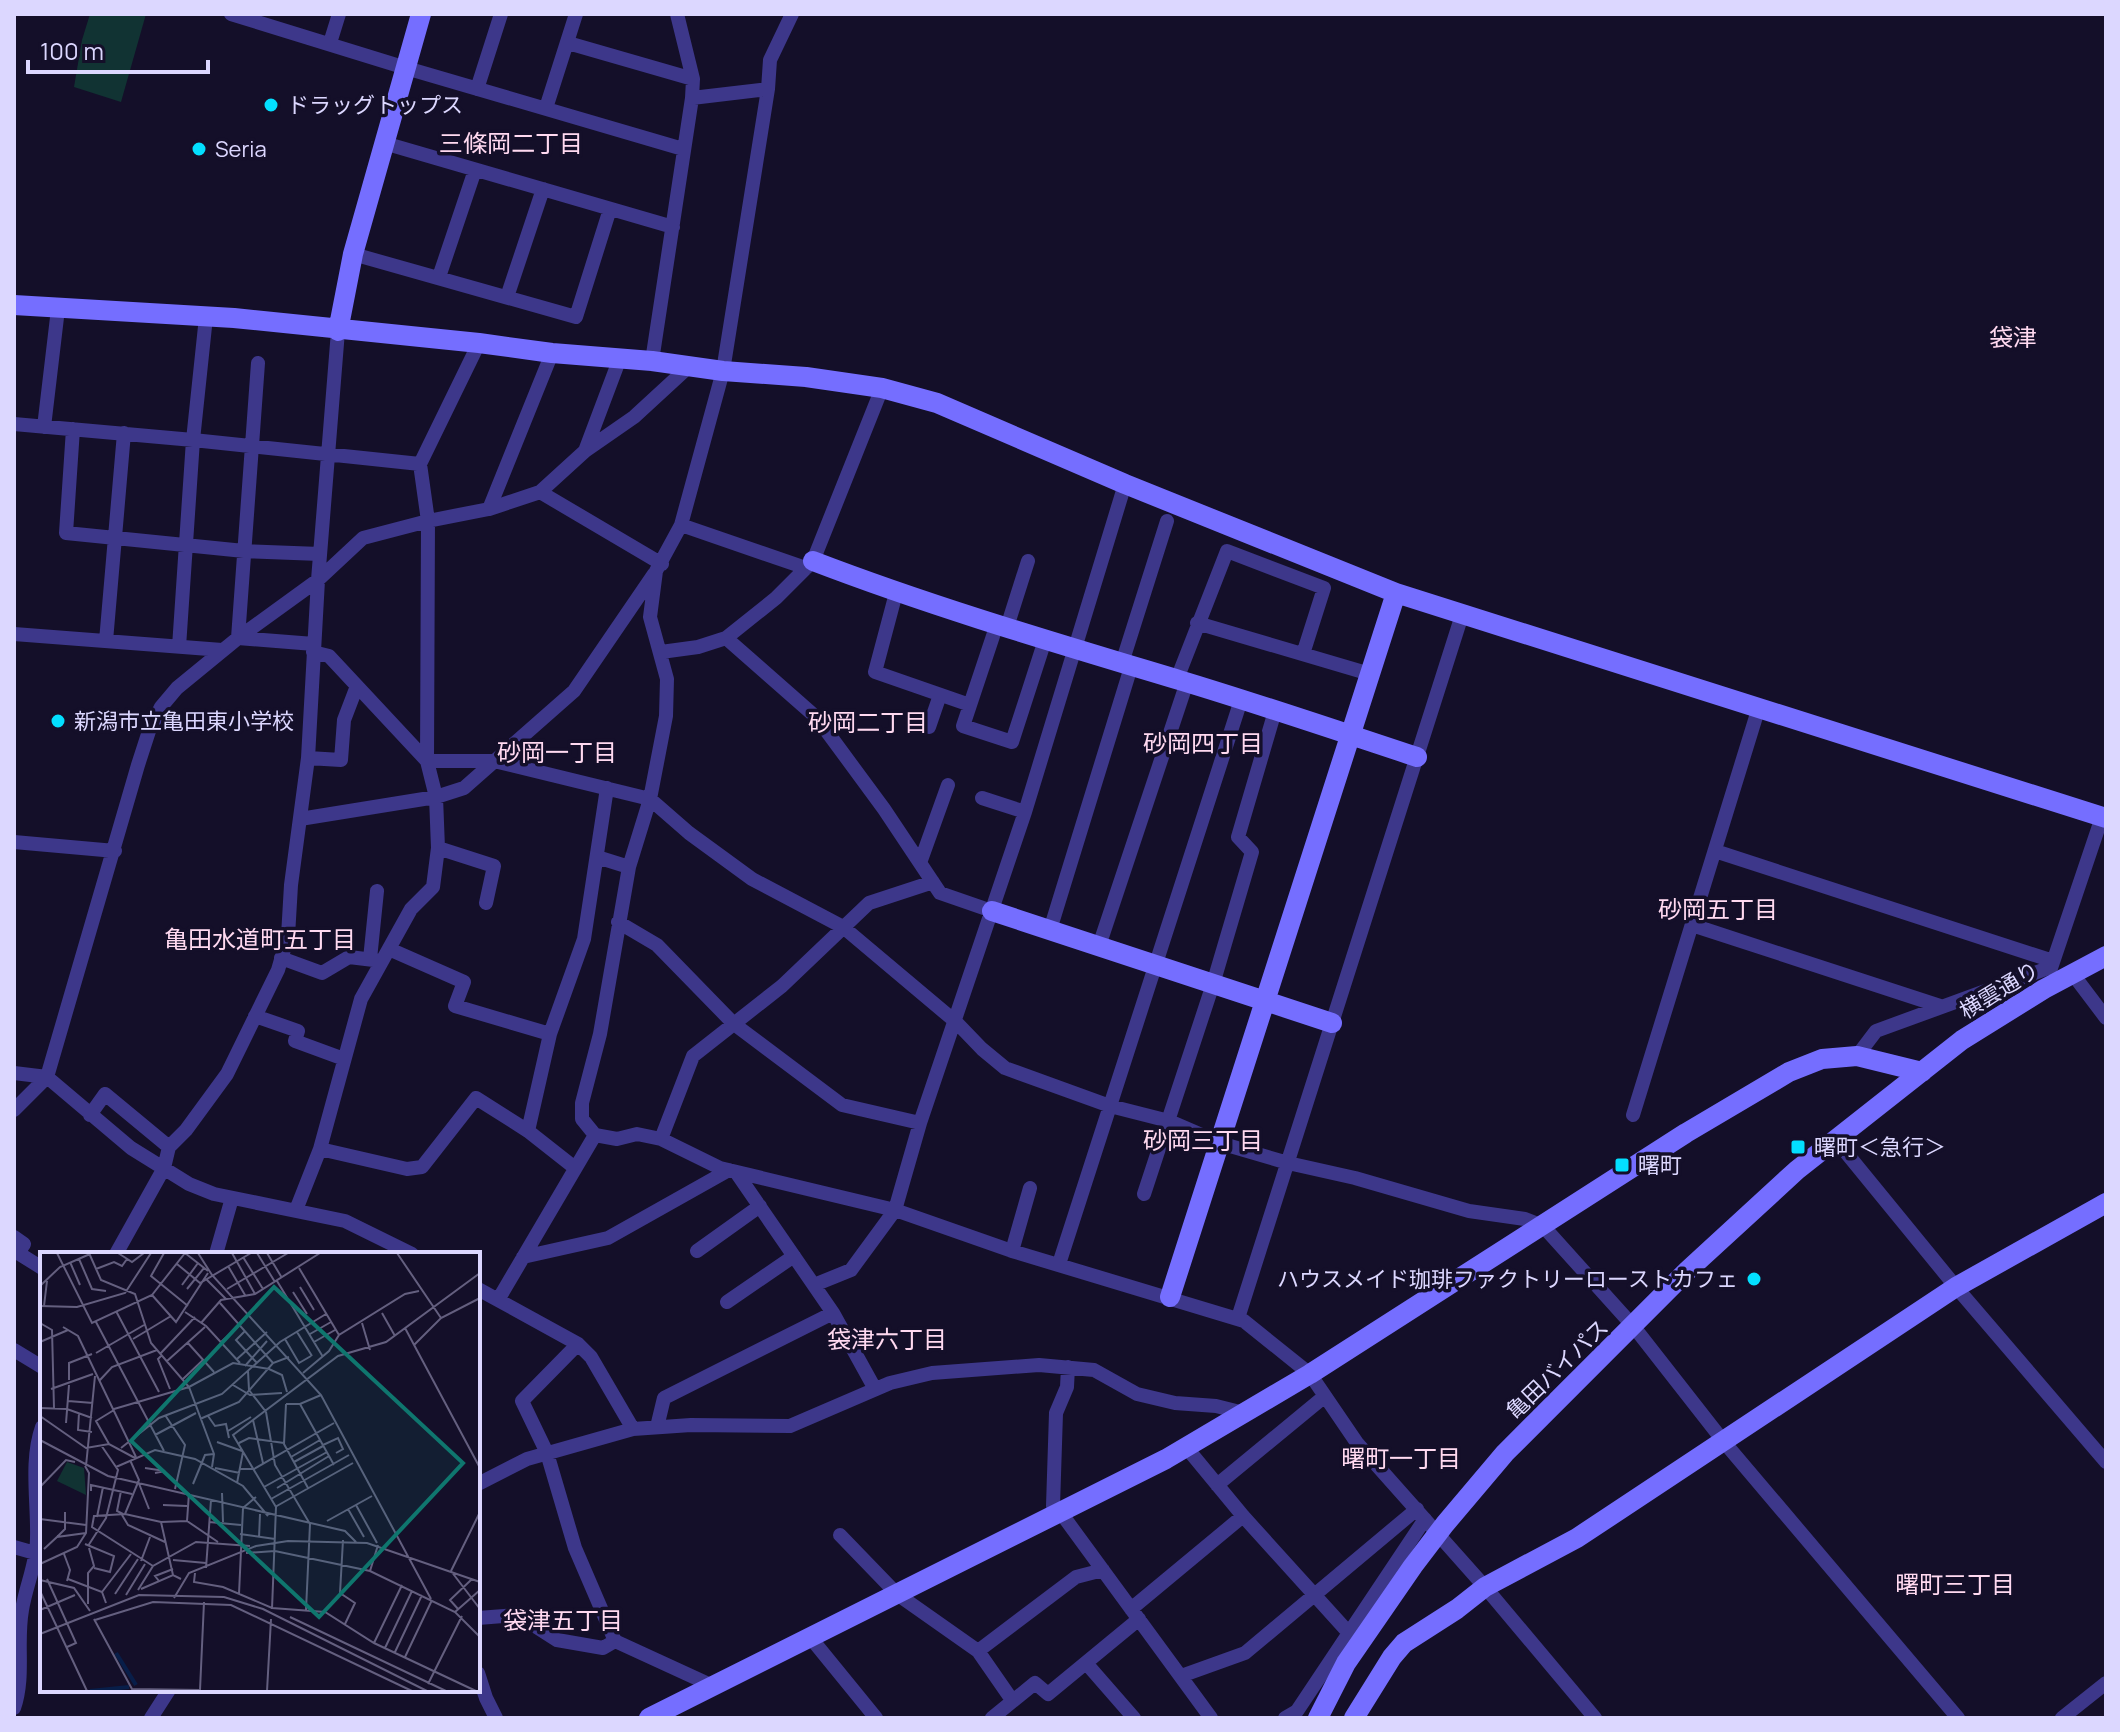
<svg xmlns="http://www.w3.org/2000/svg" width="2120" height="1732" viewBox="0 0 2120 1732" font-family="Manrope,'Noto Sans JP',sans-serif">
<rect width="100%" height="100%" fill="#140f29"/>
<!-- park -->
<path fill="#133" d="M 90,14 L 146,14 L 121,102 L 74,87 L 82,40 Z"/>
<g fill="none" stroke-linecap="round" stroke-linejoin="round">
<!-- street -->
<path stroke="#3d378a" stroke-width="14" d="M 231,14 L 406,68 L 683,149
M 792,14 L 770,60 L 768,89 L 723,371 L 681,525 L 656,571 L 650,617 L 667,679 L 666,716 L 650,799 L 629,867 L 600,1034 L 582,1103 L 582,1119 L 595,1135 L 617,1139 L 637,1134 L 661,1139 L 720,1168 L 895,1210 L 1012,1251 L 1244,1321 L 1310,1374 L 1357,1443 L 1485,1587 L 1595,1718
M 330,43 L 339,14
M 568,43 L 693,79
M 477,89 L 501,14
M 692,98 L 768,89
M 546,108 L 576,14
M 384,143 L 673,227
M 353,254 L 576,317 L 610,209
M 439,277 L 475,170
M 507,297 L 543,189
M 652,361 L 692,98 L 693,79 L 677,14
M 258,363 L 238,638 L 314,644
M 14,424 L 193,440 L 420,464
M 44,427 L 58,309
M 73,429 L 66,533 L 244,551 L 320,554
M 585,451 L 620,358
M 540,492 L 585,451 L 634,417 L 684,371 L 686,366
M 489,509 L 552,353
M 681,525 L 806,568
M 896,593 L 875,672 L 970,705
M 1197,623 L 1370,674
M 997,624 L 963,726 L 1012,742 L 1045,640
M 1007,627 L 1028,561
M 14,634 L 222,650
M 726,638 L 817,718 L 884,809 L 940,893 L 992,911
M 106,641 L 124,433
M 179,647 L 193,440 L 206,317
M 313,652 L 329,656 L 427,761 L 494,761 L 650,799 L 689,833 L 752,879 L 843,927 L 956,1022 L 982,1049 L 1005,1068 L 1110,1106 L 1169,1121 L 1220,1143 L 1288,1163 L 1355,1178 L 1469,1211 L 1525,1219 L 1543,1226 L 1634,1327 L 1724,1442 L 1958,1718
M 661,652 L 698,647 L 726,638 L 776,598 L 813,561 L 882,388
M 1122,663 L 1167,521
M 1177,679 L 1227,551 L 1324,588 L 1303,654
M 929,727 L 940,695
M 308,758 L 341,760 L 344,720 L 357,686
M 982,798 L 1025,812
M 300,819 L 436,797 L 464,788 L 574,691 L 654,574
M 14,842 L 115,851
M 438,848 L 494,866 L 486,903
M 1715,851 L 2053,961
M 597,857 L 629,867
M 920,863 L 948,785
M 618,922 L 657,945 L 734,1024 L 842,1105 L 920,1123
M 1692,925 L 1940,1006
M 1050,930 L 1131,667
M 1099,946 L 1187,682
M 389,949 L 464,982 L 455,1006 L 550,1034
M 281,958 L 322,973 L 349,957 L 382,961
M 370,959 L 377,891
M 2051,968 L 2102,817
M 2072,973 L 2106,1018
M 255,1016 L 298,1031 L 295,1041 L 344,1059
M 1857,1056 L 1876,1031 L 2051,967
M 14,1073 L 47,1077 L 131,1148 L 189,1184 L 214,1194 L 345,1221 L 412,1254
M 14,1110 L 47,1077 L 138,765 L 149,731 L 161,707 L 177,688 L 238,638 L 318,580 L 363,538 L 428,521 L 489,509 L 540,492 L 662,564
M 90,1115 L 105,1094 L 169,1147
M 1633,1115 L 1759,707
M 528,1131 L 550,1034 L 584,939 L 607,788
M 661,1139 L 693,1056 L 782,986 L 869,903 L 933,882
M 1835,1139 L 1956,1287 L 2106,1462
M 320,1149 L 407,1169 L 422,1167 L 476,1098 L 528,1131 L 575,1168
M 736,1172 L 833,1313 L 875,1389
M 1144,1194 L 1213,984 L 1252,852 L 1238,837 L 1275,711
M 296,1210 L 320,1149 L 361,999 L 411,909 L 433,887 L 438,848 L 436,797 L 427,761 L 428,521 L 420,464 L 479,343
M 14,1237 L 24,1244 L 18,1253 L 42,1268
M 697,1251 L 760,1206
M 1012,1251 L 1030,1188
M 116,1254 L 164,1168 L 169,1147 L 186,1130 L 227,1074 L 278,970 L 288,936 L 291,885 L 308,758 L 318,580 L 338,331
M 216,1254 L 232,1198
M 523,1257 L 608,1238 L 729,1170
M 1059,1264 L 1241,700
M 814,1285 L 851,1270 L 895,1210 L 920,1123 L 1025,812 L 1125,484
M 478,1289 L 578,1344 L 591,1357 L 633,1429
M 498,1300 L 595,1135
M 727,1302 L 794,1256
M 1238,1318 L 1462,615
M 578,1344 L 522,1401 L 547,1453 L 575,1548 L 615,1641
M 14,1350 L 42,1367
M 1068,1367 L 1067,1387 L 1056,1413 L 1053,1506 L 1061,1513 L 1211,1718
M 657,1427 L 664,1398 L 833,1313
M 1186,1447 L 1243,1516 L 1348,1632
M 478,1484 L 527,1459 L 633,1429 L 691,1425 L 790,1426 L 890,1383 L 932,1373 L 1039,1365 L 1094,1370 L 1137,1394 L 1175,1403 L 1216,1406 L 1244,1413
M 1217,1485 L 1325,1396
M 840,1535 L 897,1594 L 978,1651 L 1012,1700
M 14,1547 L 42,1555
M 1131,1609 L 1243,1516
M 478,1618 L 518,1615 L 557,1640 L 603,1648 L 615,1641 L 713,1686
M 810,1637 L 876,1718
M 978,1651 L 1076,1577 L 1103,1570
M 1086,1663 L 1134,1718
M 478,1673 L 486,1698 L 496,1718
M 1181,1676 L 1245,1653 L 1417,1509
M 14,1708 C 25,1676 16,1643 22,1610 C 26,1585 37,1563 37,1538 C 38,1502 30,1461 42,1427
M 151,1718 L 169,1690
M 992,1718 L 1035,1683 L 1048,1694 L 1139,1619
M 1285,1718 L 1297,1711 L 1425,1519
M 2062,1718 L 2106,1683"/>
<!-- secondary -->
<path stroke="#756eff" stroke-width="20" d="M 14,305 L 234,318 L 479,343 L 552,353 L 652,361 L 723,371 L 806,377 L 882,388 L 937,403 L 1125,484 L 1396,593 L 2106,818
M 338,331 L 353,254 L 421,14
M 813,561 C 933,607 1056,643 1179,680 C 1259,704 1338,731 1417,757
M 992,911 L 1332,1023
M 1170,1297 L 1396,593
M 649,1718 L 1166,1459 L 1310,1374 L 1686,1133 L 1789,1072 L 1822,1059 L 1857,1056 L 1922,1072
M 1318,1718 L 1346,1663 L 1413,1566 L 1445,1524 L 1505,1453 L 1688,1270 L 1797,1170 L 1962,1040 L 2044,989 L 2106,956
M 1354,1718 L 1392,1657 L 1404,1643 L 1457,1609 L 1485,1587 L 1577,1538 L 1956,1287 L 2106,1203"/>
</g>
<!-- markers -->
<g fill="#03dfff" stroke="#140f29" stroke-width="3">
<circle cx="271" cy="105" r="8"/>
<circle cx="199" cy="149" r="8"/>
<circle cx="58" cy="721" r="8"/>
<rect x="1790" y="1139" width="16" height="16" rx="4"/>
<rect x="1614" y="1157" width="16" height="16" rx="4"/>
<circle cx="1754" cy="1279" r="8"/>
</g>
<g text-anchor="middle" stroke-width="7" stroke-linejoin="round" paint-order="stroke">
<!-- poi labels -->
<g font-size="22" fill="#dcd7ff" stroke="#140f29" text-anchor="start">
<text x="287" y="113">ドラッグトップス</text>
<text x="215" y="157">Seria</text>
<text x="74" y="729">新潟市立亀田東小学校</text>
<text x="1814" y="1155">曙町＜急行＞</text>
<text x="1638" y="1173">曙町</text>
<text x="1738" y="1287" text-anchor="end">ハウスメイド珈琲ファクトリーローストカフェ</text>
</g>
<!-- street labels -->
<g font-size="22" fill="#dcd7ff" stroke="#140f29">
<text transform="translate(1999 990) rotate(-31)" y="8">横雲通り</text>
<text transform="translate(1557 1369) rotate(-44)" y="8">亀田バイパス</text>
</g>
<!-- neighbourhood labels -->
<g font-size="24" fill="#ffd9f0" stroke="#140f29">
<text x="511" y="152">三條岡二丁目</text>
<text x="2013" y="346">袋津</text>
<text x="868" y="731">砂岡二丁目</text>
<text x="1203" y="752">砂岡四丁目</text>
<text x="557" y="761">砂岡一丁目</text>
<text x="1718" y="918">砂岡五丁目</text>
<text x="260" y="948">亀田水道町五丁目</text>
<text x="1203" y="1149">砂岡三丁目</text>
<text x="887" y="1348">袋津六丁目</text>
<text x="1401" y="1467">曙町一丁目</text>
<text x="1955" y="1593">曙町三丁目</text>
<text x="563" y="1629">袋津五丁目</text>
</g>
</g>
<!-- overview -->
<g transform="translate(40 1252)">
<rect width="440" height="440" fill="#140f29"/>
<path d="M 27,210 L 44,216 L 46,243 L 17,229 Z" fill="#133"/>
<path fill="none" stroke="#081e49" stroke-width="4" d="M 76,401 L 96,433M 50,439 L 89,435"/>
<path fill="none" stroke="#645f7f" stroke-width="2" d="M 17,1 L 52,71 L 112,43 L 145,1M 49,1 L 61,28 L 95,42 L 111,91 L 149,135 L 174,202 L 172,215M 78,1 L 92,10 L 104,1M 124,1 L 111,24 L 148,54M 145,1 L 168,19M 158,1 L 172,23 L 281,143 L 391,347M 192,1 L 215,42M 217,1 L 235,30M 227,1 L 242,26M 357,1 L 401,66M 203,5 L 223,37M 39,7 L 52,37 L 66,39M 30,10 L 40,33M 137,12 L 160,31 L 211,1M 188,14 L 205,43M 259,16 L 299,83M 56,17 L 74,10 L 82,14 L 87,7M 166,27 L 186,47M 237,29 L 283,105M 142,33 L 158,11M 0,34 L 20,15 L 50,2M 260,35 L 274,58M 147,37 L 164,16M 187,37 L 248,1M 253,40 L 267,62M 112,43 L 136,70 L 168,21M 180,51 L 233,111M 0,54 L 37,55 L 85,41 L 111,1M 4,54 L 7,29M 76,59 L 119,140M 145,60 L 166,74 L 200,111M 342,61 L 355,84M 56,70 L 124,199M 0,71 L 12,78 L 14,156M 161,71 L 181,48 L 215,42 L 280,1M 322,71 L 330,98M 23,75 L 38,84 L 96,205M 365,76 L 440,216M 205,79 L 196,88 L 217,111M 257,80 L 272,104M 270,82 L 291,70M 93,87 L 131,64M 245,87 L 259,111 L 271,104M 0,90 L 28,78M 147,90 L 174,120M 181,90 L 200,73M 274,90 L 295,78M 374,93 L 401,66 L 440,46M 56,101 L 104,73M 120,102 L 155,65M 122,103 L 118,107 L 130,137M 197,107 L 227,80M 127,109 L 165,75M 205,114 L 227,89M 208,119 L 209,138 L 226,160 L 235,213 L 270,272 L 266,358M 263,121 L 289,99 L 299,83 L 365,42 L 379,39M 143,127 L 163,108M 29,128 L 29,111 L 52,102M 60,128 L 72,115 L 117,98M 193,133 L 210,143 L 242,141M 11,137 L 53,122M 28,149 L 53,151M 246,152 L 244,192 L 268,236M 246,152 L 260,152 L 281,143M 260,152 L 294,213M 0,156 L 27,157 L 52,166M 74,157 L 149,135 L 193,111 L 229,117 L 242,123 L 247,140M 39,161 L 38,178 L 52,180M 125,163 L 145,193 L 135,237M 0,164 L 46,196 L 69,192 L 95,206M 168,164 L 175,174 L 186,172 L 189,186M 160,167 L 199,150 L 233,111 L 249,105M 213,168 L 223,211M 26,171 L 29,133M 188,179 L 211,165M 115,183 L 156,161M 0,188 L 68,224 L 305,279 L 316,290M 177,190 L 202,199M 199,191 L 209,186 L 244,191M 69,192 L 56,169 L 74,158M 283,193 L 298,186 L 303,197 L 296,201M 81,196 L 119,166 L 182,142 L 240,90 L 286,62M 251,205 L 280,188M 254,210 L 283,194M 46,214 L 55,124M 76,215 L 115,198 L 155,207 L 203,234 L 228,264M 105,216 L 125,219 L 115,221M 175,216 L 200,221M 200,217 L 214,217 L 294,171M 98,229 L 109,257M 197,231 L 203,200M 153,232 L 165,203 L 174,202M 0,235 L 26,208 L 35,210M 224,235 L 287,200M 237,236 L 289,204M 51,239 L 51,233 L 92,242M 81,239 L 77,259 L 83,262M 182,241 L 183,270M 231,247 L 309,203M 123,253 L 147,254M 316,253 L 337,291M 235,255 L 313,211M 308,257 L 324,285M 85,262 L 99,228 L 90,208M 82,263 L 88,273 L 125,290M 57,265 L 63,235M 0,267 L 46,273M 147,269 L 149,241M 287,269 L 332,244M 121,270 L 133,323M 169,270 L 201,273M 200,282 L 235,287M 17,285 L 25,277 L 25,260M 219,286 L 220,262M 303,288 L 300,341 L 315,351 L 305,372M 45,292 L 74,304 L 70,320 L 54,316M 48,294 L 66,266 L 78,218 L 61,193M 4,297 L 17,285 L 46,281M 206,301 L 235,299 L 330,319 L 415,360 L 440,385M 24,302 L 30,318 L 27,329M 133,308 L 166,311M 101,309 L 110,285M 0,312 L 37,295 L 46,281 L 49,221 L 45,214M 113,314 L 52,275 L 54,264 L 85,262 L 121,270 L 147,269 L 178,290M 166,316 L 171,248M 330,319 L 338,293M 411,319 L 440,357M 411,319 L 440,260M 155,321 L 154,330 L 183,335 L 232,356 L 285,360 L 334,391 L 436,439M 7,327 L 36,391 L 27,395M 28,327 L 62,340 L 66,351M 0,328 L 34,336 L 50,359M 119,329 L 115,324 L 133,317M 101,337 L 133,323 L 141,327M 98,338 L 113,314 L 156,290 L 210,294M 0,339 L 47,439M 62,340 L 91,302M 75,342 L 98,307M 199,342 L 203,256 L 216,245M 86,343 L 105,312M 134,346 L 149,321 L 216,294 L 248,289 L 327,291 L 440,330M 48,352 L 48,321 L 54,314 L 49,296M 232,357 L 236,255 L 193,183 L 298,104 L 346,90 L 440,21M 418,357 L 410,348 L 432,327M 0,358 L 35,343M 415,360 L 440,338M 250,365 L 406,439M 54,367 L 92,437 L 160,438 L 164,350M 55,368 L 113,350 L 191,353 L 372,439M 0,382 L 99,343 L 184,345 L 223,357 L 387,439M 334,391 L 362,333M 345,396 L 372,339M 355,400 L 382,343M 365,405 L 392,348M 388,432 L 422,364M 227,439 L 231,367"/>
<path fill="#0f766e" fill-opacity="0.15" stroke="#0f766e" stroke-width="4" d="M 234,35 L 423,211 L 279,365 L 91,189 Z"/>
<rect width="440" height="440" fill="none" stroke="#dcd7ff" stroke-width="4"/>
</g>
<!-- border -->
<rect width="2120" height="1732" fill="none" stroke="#dcd7ff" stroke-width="32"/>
<!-- scale -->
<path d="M28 60v12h180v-12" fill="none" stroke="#dcd7ff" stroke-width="4"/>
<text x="40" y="60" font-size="24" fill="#dcd7ff" stroke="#140f29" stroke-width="6" paint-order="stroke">100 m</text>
</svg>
